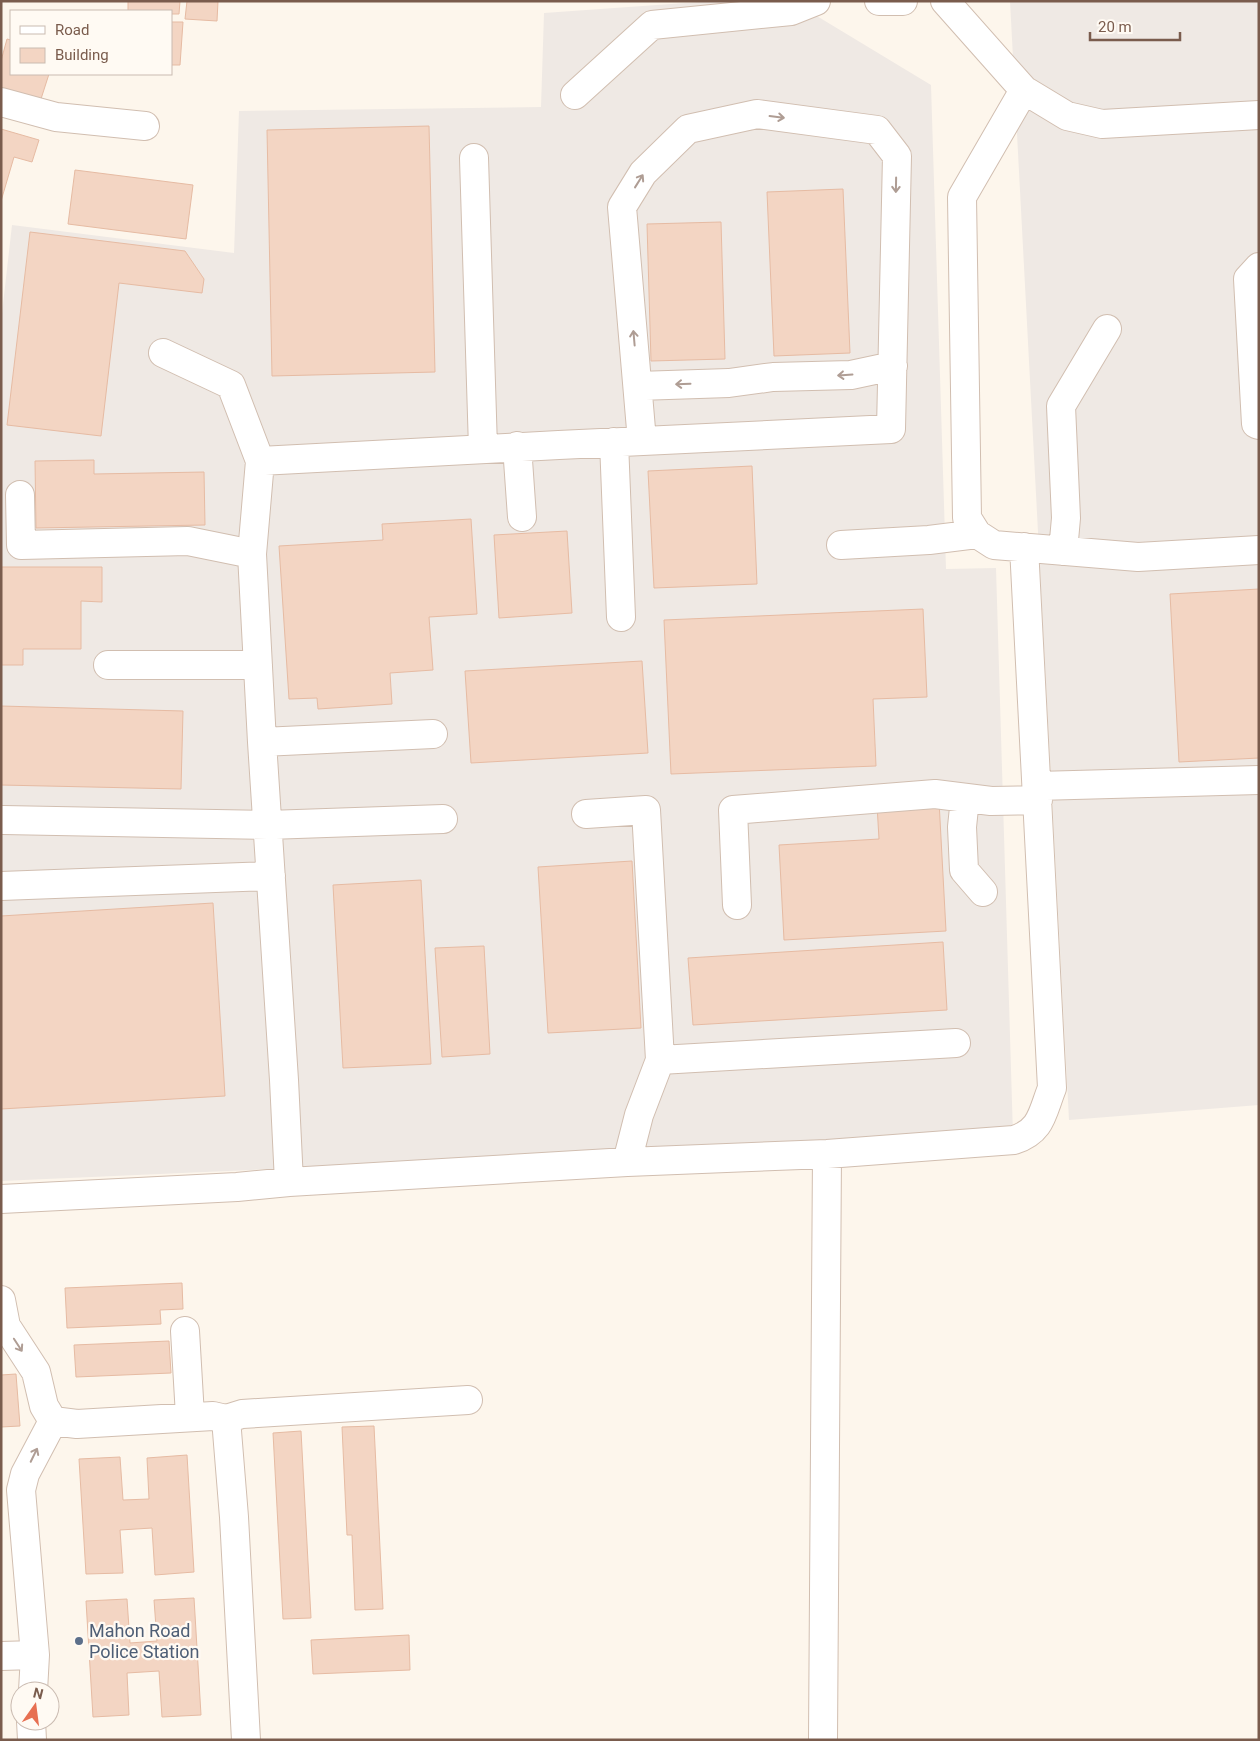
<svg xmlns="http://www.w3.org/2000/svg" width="1260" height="1741" viewBox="0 0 1260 1741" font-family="Roboto,sans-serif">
<rect width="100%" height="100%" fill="#fdf6ec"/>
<!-- industrial -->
<path fill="#efe9e4" d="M 713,1 L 792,1 L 931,85 L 946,569 L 996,568 L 1013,1136 L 1,1181 L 1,322 L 12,225 L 234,253 L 239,111 L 541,107 L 544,13 Z
M 1010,1 L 1259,1 L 1259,1105 L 1069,1120 Z"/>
<!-- building -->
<path fill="#f3d5c3" stroke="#e6bba3" d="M 128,1 L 180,1 L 179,14 L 171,14 L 171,11 L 128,11 Z
M 187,1 L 218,1 L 217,21 L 185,19 Z
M 171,22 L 183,22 L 180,65 L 171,65 Z
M 7,39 L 11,40 L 11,74 L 49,74 L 40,102 L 1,90 L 1,61 Z
M 429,126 L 435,372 L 272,376 L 267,130 Z
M 1,129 L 39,140 L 32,162 L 14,157 L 1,201 Z
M 75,170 L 193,185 L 186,239 L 68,224 Z
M 843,189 L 850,353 L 774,356 L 767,192 Z
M 721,222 L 725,359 L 651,361 L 647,224 Z
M 30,232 L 185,251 L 204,279 L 202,293 L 119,283 L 101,436 L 7,425 Z
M 94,460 L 94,474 L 204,472 L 205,525 L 36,528 L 35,461 Z
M 752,466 L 757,584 L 654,588 L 648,471 Z
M 471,519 L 477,614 L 429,617 L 433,670 L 390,673 L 392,704 L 318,709 L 317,698 L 289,699 L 279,546 L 383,540 L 382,524 Z
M 567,531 L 572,613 L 499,618 L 494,535 Z
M 1,567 L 102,567 L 102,602 L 81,601 L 81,649 L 23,649 L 23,665 L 1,665 Z
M 1259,589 L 1259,758 L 1179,762 L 1170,594 Z
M 923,609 L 927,697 L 873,699 L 876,766 L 671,774 L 664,620 Z
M 642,661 L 648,753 L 471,763 L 465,671 Z
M 1,706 L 183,711 L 181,789 L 1,785 Z
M 939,801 L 946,931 L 784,940 L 779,845 L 879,839 L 877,805 Z
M 632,861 L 641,1028 L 548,1033 L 538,867 Z
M 421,880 L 431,1064 L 343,1068 L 333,885 Z
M 213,903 L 225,1096 L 1,1109 L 1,916 Z
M 943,942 L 947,1010 L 693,1025 L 688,958 Z
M 484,946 L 490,1054 L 442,1057 L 435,948 Z
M 182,1283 L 183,1309 L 160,1310 L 161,1324 L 67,1328 L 65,1288 Z
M 169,1341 L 171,1373 L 76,1377 L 74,1345 Z
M 16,1374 L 20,1426 L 1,1427 L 1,1375 Z
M 374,1426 L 383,1609 L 355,1610 L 352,1535 L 347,1535 L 342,1427 Z
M 301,1431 L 311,1618 L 283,1619 L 273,1433 Z
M 187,1455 L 194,1572 L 155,1575 L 152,1528 L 120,1530 L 123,1573 L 86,1574 L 79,1459 L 120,1457 L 123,1500 L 149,1499 L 147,1458 Z
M 194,1598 L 201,1715 L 162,1717 L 159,1671 L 127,1673 L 129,1715 L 93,1717 L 86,1601 L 127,1599 L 130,1643 L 157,1641 L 154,1600 Z
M 409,1635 L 410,1670 L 313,1674 L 311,1640 Z"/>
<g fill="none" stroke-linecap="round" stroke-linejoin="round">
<defs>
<path id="minor" d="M 879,1 L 903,1
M 945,1 L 1024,90 L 1067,116 L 1102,124 L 1259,115
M 1024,90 L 962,197 L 967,518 L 977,534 L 994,545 L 1138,557 L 1259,550
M 575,95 L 652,25 L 791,11 L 816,1
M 1,102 L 56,117 L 145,126
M 474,158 L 483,448
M 1259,267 L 1248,279 L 1256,424 L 1259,425
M 163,353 L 231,385 L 260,461
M 638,386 L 729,383 L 773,377 L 851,375 L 893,366
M 614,442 L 621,617
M 517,446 L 522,517
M 20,495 L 21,545 L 188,541 L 252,554
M 841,545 L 929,540 L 977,534
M 1063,551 L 1066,518 L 1061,406 L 1107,329
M 108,665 L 258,665
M 262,742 L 433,734
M 1037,786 L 1259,780
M 965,798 L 962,827 L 964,870 L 983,892
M 586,814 L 646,810 L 660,1060
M 3,820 L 268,825 L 443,819
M 1,886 L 271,876
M 737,905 L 733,810 L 935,794 L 991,801 L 1038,800
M 627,1162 L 639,1115 L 660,1060 L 956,1043
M 289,1182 L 284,1080 L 262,742 L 252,554 L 260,461 C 470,449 681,439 891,429 L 897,156 L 877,130 L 757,114 L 688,129 L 643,173 L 622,207 L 642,441
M 1,1199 L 237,1187 L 289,1182 L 627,1162 L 827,1154 L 1014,1140 C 1042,1131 1042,1113 1052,1088 L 1024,547
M 1,1300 L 6,1326 L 36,1372 L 44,1406 L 53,1421
M 185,1331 L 190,1416
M 226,1419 L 242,1414 L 468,1400
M 53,1421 L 77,1424 L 213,1416 L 226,1419 L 234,1517 L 246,1740
M 1,1656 L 35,1655
M 33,1691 L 35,1655 L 21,1490 L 25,1474 L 53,1421
M 31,1721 L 32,1740
M 823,1740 L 827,1154"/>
</defs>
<!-- minor casing -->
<use href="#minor" stroke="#d1beb0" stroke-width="30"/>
<!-- minor -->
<use href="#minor" stroke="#fff" stroke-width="28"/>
</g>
<!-- one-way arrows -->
<defs><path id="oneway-shaft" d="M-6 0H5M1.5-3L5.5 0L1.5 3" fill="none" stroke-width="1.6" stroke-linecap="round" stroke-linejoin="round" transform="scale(1.25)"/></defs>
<g stroke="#af9d94">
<use href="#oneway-shaft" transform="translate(777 117) rotate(7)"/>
<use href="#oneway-shaft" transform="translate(639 181) rotate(-58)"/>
<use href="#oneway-shaft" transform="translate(896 185) rotate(91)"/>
<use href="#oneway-shaft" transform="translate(634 338) rotate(-95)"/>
<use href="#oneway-shaft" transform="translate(845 375) rotate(176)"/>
<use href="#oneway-shaft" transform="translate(683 384) rotate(178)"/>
<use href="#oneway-shaft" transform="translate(18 1345) rotate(57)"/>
<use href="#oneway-shaft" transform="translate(34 1455) rotate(-64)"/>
</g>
<!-- markers -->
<circle fill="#5c6f8a" stroke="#fffaf3" stroke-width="2" cx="79" cy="1641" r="5"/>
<g text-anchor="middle" stroke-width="4.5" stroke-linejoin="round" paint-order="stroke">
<!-- service labels -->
<g font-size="18" fill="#4e5e75" stroke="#fffaf3" text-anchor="start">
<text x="89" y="1637">Mahon Road<tspan x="89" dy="21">Police Station</tspan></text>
</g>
</g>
<!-- border -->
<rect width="1260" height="1741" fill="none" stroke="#7a5c4d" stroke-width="5"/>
<!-- legend -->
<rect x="10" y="10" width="162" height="65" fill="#fffaf3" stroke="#cabbb1"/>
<rect x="20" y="26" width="25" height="8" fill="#ffffff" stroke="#cabbb1"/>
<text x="55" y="35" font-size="15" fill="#7a5c4d">Road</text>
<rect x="20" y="48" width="25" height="15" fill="#f3d5c3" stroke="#cabbb1"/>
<text x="55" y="60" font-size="15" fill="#7a5c4d">Building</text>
<!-- north arrow -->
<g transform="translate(35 1706) rotate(14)"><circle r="24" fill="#fffaf3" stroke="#cabbb1"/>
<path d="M0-4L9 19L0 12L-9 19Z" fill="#e76f51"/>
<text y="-8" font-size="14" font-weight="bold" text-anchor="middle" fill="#7a5c4d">N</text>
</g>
<!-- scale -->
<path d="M1090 32v8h90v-8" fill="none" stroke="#7a5c4d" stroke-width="2.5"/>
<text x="1098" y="32" font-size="15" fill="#7a5c4d" stroke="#fffaf3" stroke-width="4" paint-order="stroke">20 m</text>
</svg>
